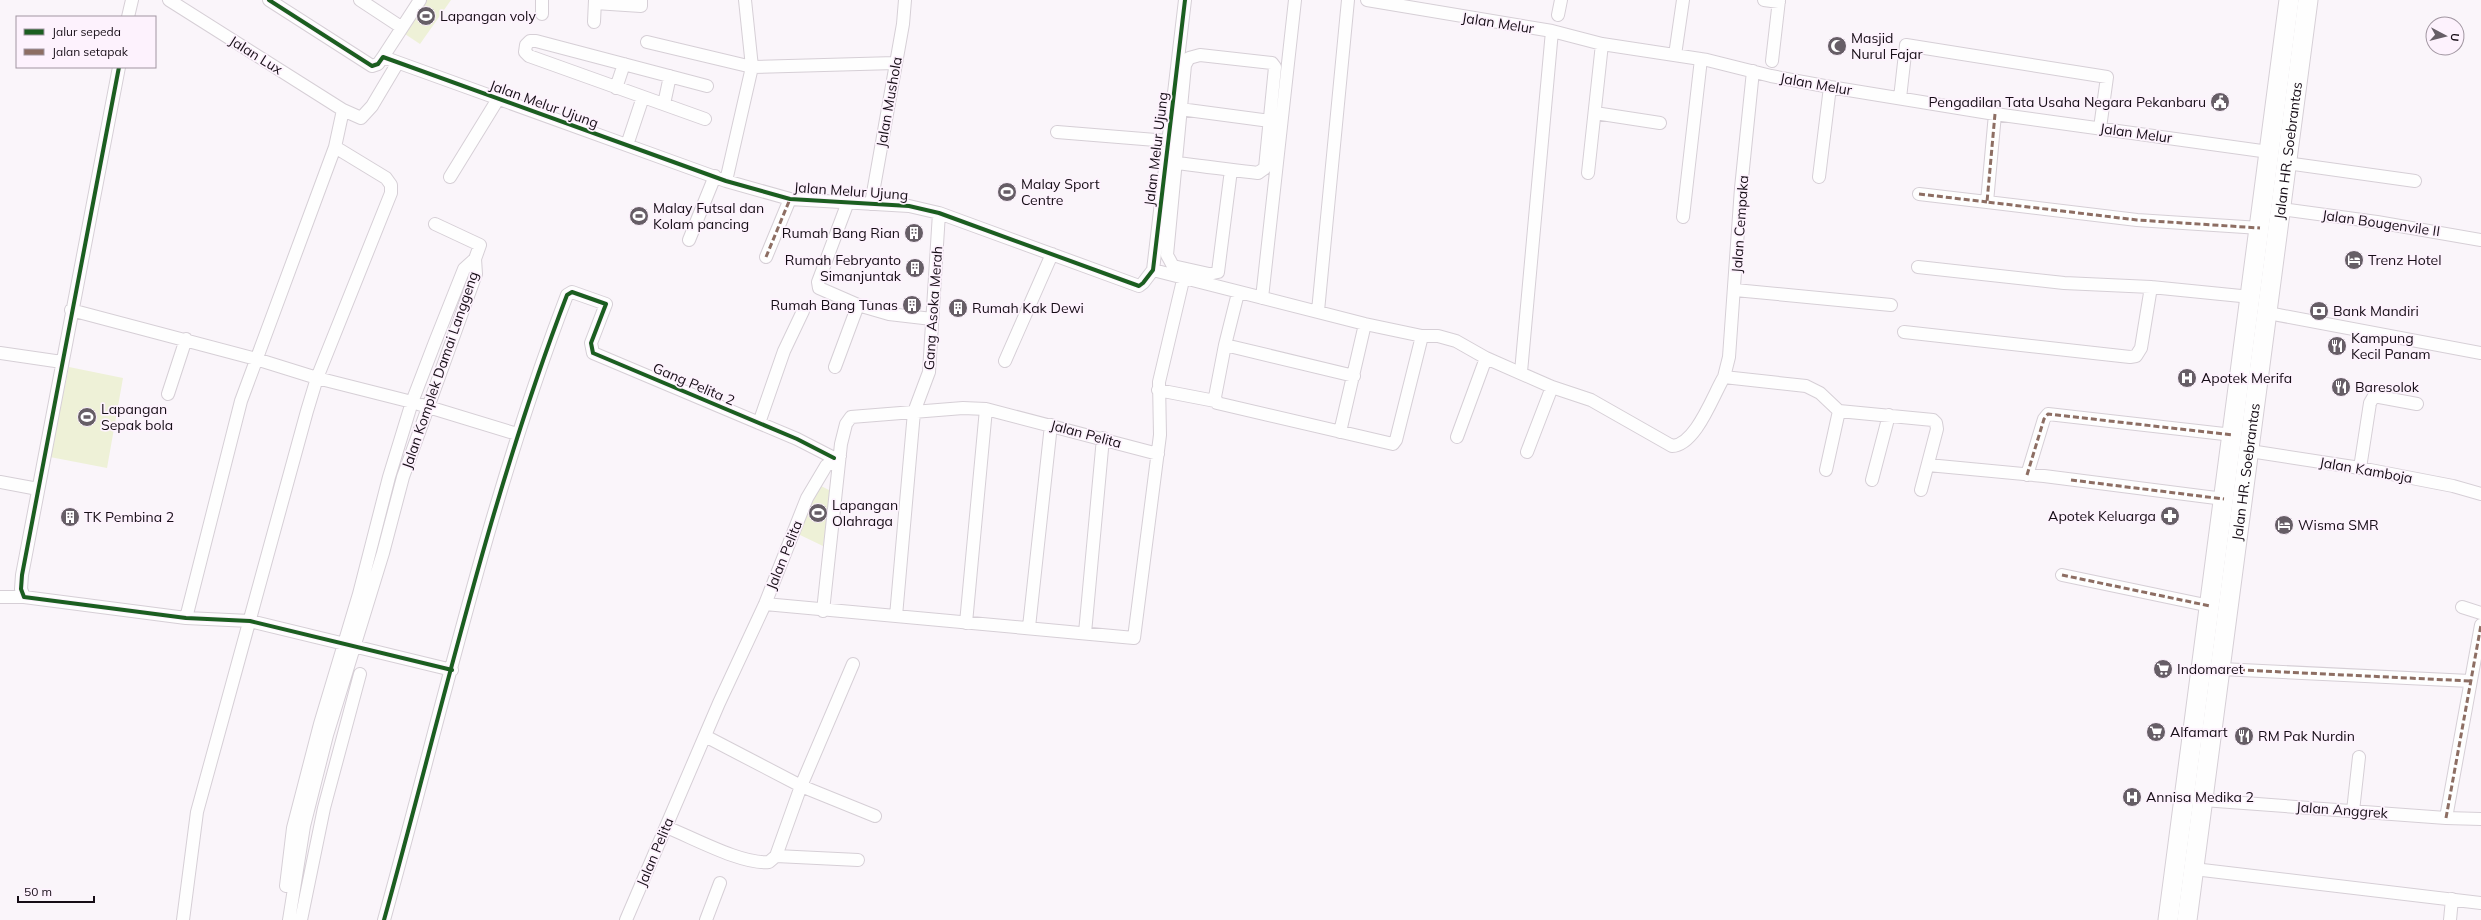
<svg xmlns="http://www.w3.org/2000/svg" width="2481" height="920" viewBox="0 0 2481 920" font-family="Mulish,sans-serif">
<rect width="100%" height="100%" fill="#faf5fa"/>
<!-- green -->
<path fill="#eef1d7" d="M 425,0 L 451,0 L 420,44 L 402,32 Z
M 69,367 L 123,378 L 107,468 L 50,457 Z
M 819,485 L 831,491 L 823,546 L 798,534 Z"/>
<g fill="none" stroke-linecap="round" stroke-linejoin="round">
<defs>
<path id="street" d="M 169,0 L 343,110
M 269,0 L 372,66 L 378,64 L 383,57 L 726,181 L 790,199 L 909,206 L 939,213 L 1139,286 L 1143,283 L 1153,270 L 1185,0
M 360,0 L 401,27
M 542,0 L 542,14
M 1367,0 L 1552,31 L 1602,44 L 1707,60 L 1771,76 L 1830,87 L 1995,114 L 2269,152
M 1764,0 L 1779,2
M 595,3 L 641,6 L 641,0
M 1558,15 L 1561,0
M 128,17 L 132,0
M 594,22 L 595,0
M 647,42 L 752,67 L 895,63
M 1675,55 L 1683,0
M 383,57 L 420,0
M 1772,61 L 1779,0
M 119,67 L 22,575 L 21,589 L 24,597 L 186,618 L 250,621 L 452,670
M 616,88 L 624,64
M 1900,98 L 1906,45 L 2107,77 L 2100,128
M 664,104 L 670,76
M 1180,109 L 1270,121
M 1595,113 L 1660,123
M 1995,114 L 1987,202 L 2137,220 L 2260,228
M 705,119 L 529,56 L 525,52 L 526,45 L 530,41 L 536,41 L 707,86
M 1057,132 L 1168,141
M 627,145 L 643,97
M 1165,161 C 1196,166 1227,169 1258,173 L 1265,168 L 1275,67 L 1272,63 L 1200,55 L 1189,58 L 1185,65 L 1167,255 L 1173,266 L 1209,274 L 1218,272 L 1231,170
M 2286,163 L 2415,181
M 1588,173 L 1602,44
M 450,177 L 498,99
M 1819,177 L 1830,87
M 726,181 L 752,67 L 745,0
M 1919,194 L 1987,202
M 848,202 L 818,282 L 819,288 L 858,305 L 889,314 L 932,319
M 871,204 L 903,24 L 905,0
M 2281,209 L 2377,222 L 2481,240
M 1683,217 L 1701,59
M 689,240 L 715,176
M 766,257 L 790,199
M 1918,267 L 2064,283 L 2151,287 L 2251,297
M 1153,270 L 1365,324 L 1422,336 L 1396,440 L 1393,444 L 1217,403 L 1215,397 L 1225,345
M 1735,290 L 1891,305
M 1238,293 L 1225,345 L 1354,376
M 1262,298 L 1295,0
M 71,310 L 256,359 L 317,378 L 412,402 L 517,434
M 1318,311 L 1348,0
M 2268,313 L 2481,353
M 1904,332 L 2130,357 L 2136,356 L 2141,348 L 2151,287
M 1422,336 L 1438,336 L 1456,341 L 1486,358 L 1552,387 L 1591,400 L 1672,446 C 1696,445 1713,395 1724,377 L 1806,386 L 1820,393 L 1839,411 L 1933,420 L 1936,423 L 1937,429 L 1921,490
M 0,353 L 62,362
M 1005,361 L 1052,254
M 835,367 L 858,305
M 1521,372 L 1552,31
M 1724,377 L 1729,357 L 1741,188 L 1753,71
M 1158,390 L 1215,401
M 168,394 L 186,339
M 759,423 L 784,351 L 803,311
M 1340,432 L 1365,324
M 1457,437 L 1486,358
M 2250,451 L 2360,468 L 2453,486 L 2481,494
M 1527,452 L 1552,387
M 1928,465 L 2044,476 L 2224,499
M 2360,468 L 2370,403 L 2374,396 L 2417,404
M 1826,470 L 1839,411
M 2027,475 L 2044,419 L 2048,414 L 2233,435
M 1872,480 L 1889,415
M 0,482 L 38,489
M 2062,575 L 2210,606
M 0,597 L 24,597
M 765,604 L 1134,638 L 1160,435 L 1159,382 L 1184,276
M 2462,607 L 2481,613
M 823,611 L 841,444 L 846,424 L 851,417 L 963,408 L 986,409 L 1158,454
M 896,616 L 914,412 L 929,372 L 939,213
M 186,618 L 241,401 L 335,147 L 343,110 L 361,118 L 372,106 L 397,64
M 966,623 L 986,409
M 1029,627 L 1051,425
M 1085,633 L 1103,438
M 2221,669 L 2470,681
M 705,736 L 801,786 L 875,816
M 2203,800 L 2446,818 L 2481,819
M 2353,811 L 2359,757
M 2446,818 L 2481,625
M 666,827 C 692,837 742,865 769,862 L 776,856 L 858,860
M 776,856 L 801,786 L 853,664
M 2194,869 L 2481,903
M 286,886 L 293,828 L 320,724 L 359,594 L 389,477 L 412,402 L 435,342 L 464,269 L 475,259
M 183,920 L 197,812 L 307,411 L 317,378 L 391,193 L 391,185 L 386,178 L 335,147
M 289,920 L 304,826 L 327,735 L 383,553 L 403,477 L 476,274 L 475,259 L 480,245 L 435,224
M 301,920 L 324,808 L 360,674
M 384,920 C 442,711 489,498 567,295 L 572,292 L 606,304 L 591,343 L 593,353 L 797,439 L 834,458
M 626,920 L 719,703 L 765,604 L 807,498 L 826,466 L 840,456
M 706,920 L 720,883
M 2450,920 L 2452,899"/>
<g id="primary">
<path d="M 2168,920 L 2289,0"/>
<path id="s1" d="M 2187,920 L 2308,0"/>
</g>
</defs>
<!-- street casing -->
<use href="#street" stroke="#d6cfd6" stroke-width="14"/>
<!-- primary casing -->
<use href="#primary" stroke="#d6cfd6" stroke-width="21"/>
<!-- street -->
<use href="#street" stroke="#fefefe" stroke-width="12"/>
<!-- primary -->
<use href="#primary" stroke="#fefefe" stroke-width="19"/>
<!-- quiet -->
<path stroke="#8d6e63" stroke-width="3" stroke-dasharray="6 3" stroke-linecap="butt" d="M 1995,114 L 1987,202 L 2137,220 L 2260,228
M 1919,194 L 1987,202
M 766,257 L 790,199
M 2027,475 L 2044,419 L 2048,414 L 2233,435
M 2071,480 L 2224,499
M 2062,575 L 2210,606
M 2221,669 L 2470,681
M 2446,818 L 2481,625"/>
<defs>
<path id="cycleway" d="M 269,0 L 372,66 L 378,64 L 383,57 L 726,181 L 790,199 L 909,206 L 939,213 L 1139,286 L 1143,283 L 1153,270 L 1185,0
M 119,67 L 22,575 L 21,589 L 24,597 L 186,618 L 250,621 L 452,670
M 384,920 C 442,711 489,498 567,295 L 572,292 L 606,304 L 591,343 L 593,353 L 797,439 L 834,458"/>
</defs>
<!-- cycleway casing -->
<use href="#cycleway" stroke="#fdf2fd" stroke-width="6"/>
<!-- cycleway -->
<use href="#cycleway" stroke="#1b5e20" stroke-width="4"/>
</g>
<!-- icons -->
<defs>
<symbol id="stadium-disc" viewBox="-11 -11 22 22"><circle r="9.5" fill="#665e66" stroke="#fdf2fd"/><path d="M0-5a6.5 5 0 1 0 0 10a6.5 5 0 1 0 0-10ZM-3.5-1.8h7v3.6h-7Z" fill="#fff"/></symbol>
<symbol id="mosque-disc" viewBox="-11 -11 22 22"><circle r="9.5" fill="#665e66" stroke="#fdf2fd"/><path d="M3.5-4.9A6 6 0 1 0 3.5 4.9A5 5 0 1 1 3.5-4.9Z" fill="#fff"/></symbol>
<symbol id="civic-disc" viewBox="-11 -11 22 22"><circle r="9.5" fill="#665e66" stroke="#fdf2fd"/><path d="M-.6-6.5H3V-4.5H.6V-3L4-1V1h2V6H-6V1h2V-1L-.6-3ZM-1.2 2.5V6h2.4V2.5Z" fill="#fff"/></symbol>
<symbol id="building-disc" viewBox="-11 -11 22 22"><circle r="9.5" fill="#665e66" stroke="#fdf2fd"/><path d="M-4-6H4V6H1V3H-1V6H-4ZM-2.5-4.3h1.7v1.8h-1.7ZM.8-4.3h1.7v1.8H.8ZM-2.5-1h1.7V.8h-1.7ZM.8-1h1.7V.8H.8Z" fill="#fff"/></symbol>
<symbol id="hotel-disc" viewBox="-11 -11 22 22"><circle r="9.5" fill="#665e66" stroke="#fdf2fd"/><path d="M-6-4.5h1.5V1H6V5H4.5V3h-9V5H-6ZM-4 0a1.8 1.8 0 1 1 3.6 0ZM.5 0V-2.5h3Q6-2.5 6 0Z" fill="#fff"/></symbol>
<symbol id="bank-disc" viewBox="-11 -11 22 22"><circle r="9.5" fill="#665e66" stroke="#fdf2fd"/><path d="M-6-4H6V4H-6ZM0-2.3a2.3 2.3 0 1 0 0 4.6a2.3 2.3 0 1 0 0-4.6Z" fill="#fff"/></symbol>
<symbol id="restaurant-disc" viewBox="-11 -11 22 22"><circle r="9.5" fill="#665e66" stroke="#fdf2fd"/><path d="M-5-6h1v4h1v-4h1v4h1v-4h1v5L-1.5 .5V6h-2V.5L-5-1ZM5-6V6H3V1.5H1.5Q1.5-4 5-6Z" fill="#fff"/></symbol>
<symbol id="hospital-disc" viewBox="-11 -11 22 22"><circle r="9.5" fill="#665e66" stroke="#fdf2fd"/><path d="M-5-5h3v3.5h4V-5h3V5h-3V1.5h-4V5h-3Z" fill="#fff"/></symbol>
<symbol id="pharmacy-disc" viewBox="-11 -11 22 22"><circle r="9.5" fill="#665e66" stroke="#fdf2fd"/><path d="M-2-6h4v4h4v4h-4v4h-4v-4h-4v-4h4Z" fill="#fff"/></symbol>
<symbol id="supermarket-disc" viewBox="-11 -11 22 22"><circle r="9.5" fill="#665e66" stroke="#fdf2fd"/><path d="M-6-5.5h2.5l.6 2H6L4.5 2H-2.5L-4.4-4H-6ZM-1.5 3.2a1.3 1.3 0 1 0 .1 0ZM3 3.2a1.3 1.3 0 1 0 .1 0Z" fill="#fff"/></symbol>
</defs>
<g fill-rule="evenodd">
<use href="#stadium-disc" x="415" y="5" width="22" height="22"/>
<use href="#mosque-disc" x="1826" y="35" width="22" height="22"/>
<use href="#civic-disc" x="2209" y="91" width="22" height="22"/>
<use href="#stadium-disc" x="996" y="181" width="22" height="22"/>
<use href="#stadium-disc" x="628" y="205" width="22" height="22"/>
<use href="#building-disc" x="903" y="222" width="22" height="22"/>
<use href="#hotel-disc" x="2343" y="249" width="22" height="22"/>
<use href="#building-disc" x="904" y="257" width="22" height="22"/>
<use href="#building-disc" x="901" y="294" width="22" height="22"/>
<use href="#building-disc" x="947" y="297" width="22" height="22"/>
<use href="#bank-disc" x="2308" y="300" width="22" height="22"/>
<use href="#restaurant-disc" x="2326" y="335" width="22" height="22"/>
<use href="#hospital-disc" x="2176" y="367" width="22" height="22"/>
<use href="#restaurant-disc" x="2330" y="376" width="22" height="22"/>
<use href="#stadium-disc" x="76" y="406" width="22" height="22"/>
<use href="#stadium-disc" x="807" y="502" width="22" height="22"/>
<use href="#pharmacy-disc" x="2159" y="505" width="22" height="22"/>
<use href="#building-disc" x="59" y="506" width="22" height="22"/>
<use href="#hotel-disc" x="2273" y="514" width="22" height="22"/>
<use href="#supermarket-disc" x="2152" y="658" width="22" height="22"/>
<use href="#supermarket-disc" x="2145" y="721" width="22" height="22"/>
<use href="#restaurant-disc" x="2233" y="725" width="22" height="22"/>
<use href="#hospital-disc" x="2121" y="786" width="22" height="22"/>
</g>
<g text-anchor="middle" stroke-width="3.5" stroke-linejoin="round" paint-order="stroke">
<!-- poi labels -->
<g font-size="14" fill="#160d16" stroke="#fdf2fd" text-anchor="start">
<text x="440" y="21">Lapangan voly</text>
<text x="1851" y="43">Masjid<tspan x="1851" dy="16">Nurul Fajar</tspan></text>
<text x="2206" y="107" text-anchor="end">Pengadilan Tata Usaha Negara Pekanbaru</text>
<text x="1021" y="189">Malay Sport<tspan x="1021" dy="16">Centre</tspan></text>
<text x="653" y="213">Malay Futsal dan<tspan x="653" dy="16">Kolam pancing</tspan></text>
<text x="900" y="238" text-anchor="end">Rumah Bang Rian</text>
<text x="901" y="265" text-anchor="end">Rumah Febryanto<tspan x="901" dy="16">Simanjuntak</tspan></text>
<text x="2368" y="265">Trenz Hotel</text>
<text x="898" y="310" text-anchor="end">Rumah Bang Tunas</text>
<text x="972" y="313">Rumah Kak Dewi</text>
<text x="2333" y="316">Bank Mandiri</text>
<text x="2351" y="343">Kampung<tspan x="2351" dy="16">Kecil Panam</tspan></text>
<text x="2201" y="383">Apotek Merifa</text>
<text x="2355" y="392">Baresolok</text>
<text x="101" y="414">Lapangan<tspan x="101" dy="16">Sepak bola</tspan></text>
<text x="832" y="510">Lapangan<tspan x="832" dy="16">Olahraga</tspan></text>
<text x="2156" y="521" text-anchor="end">Apotek Keluarga</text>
<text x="84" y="522">TK Pembina 2</text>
<text x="2298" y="530">Wisma SMR</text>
<text x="2177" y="674">Indomaret</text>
<text x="2170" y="737">Alfamart</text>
<text x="2258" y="741">RM Pak Nurdin</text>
<text x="2146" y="802">Annisa Medika 2</text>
</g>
<!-- street labels -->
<g font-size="14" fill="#160d16" stroke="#fdf2fd">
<text transform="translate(1498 23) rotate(9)" y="5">Jalan Melur</text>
<text transform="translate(256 55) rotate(32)" y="5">Jalan Lux</text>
<text transform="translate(1816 84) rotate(10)" y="5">Jalan Melur</text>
<text transform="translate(889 102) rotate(-80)" y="5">Jalan Mushola</text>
<text transform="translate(544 104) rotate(20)" y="5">Jalan Melur Ujung</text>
<text transform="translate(2136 133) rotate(8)" y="5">Jalan Melur</text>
<text transform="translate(1156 149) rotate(-83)" y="5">Jalan Melur Ujung</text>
<text dy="5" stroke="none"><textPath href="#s1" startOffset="776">Jalan HR. Soebrantas</textPath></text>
<text transform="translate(851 191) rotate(4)" y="5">Jalan Melur Ujung</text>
<text transform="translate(2381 223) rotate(8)" y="5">Jalan Bougenvile II</text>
<text transform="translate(1740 224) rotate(-86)" y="5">Jalan Cempaka</text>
<text transform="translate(933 308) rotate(-86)" y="5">Gang Asoka Merah</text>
<text transform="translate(440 370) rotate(-71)" y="5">Jalan Komplek Damai Langgeng</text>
<text transform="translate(694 384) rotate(23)" y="5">Gang Pelita 2</text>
<text transform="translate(1086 434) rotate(15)" y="5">Jalan Pelita</text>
<text transform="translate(2366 470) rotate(10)" y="5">Jalan Kamboja</text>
<text dy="5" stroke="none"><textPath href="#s1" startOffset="452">Jalan HR. Soebrantas</textPath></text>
<text transform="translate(784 555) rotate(-68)" y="5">Jalan Pelita</text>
<text transform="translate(2342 810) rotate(4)" y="5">Jalan Anggrek</text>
<text transform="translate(655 852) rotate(-67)" y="5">Jalan Pelita</text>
</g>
</g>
<!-- legend -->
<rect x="16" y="16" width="140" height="52" fill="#fdf2fd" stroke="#a196a1"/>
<rect x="24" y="29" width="20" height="6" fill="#1b5e20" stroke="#a196a1"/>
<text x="52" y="36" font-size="12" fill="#160d16">Jalur sepeda</text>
<rect x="24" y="49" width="20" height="6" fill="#8d6e63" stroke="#a196a1"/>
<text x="52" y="56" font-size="12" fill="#160d16">Jalan setapak</text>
<!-- north arrow -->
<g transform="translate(2445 36) rotate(97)"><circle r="19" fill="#fdf2fd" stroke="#a196a1"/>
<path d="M0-3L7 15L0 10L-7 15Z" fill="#665e66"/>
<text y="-6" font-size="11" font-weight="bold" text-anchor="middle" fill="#160d16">U</text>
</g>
<!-- scale -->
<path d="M18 896v6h76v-6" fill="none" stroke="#160d16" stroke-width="2"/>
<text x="24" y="896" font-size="12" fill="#160d16" stroke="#fdf2fd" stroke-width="3" paint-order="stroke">50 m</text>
</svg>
